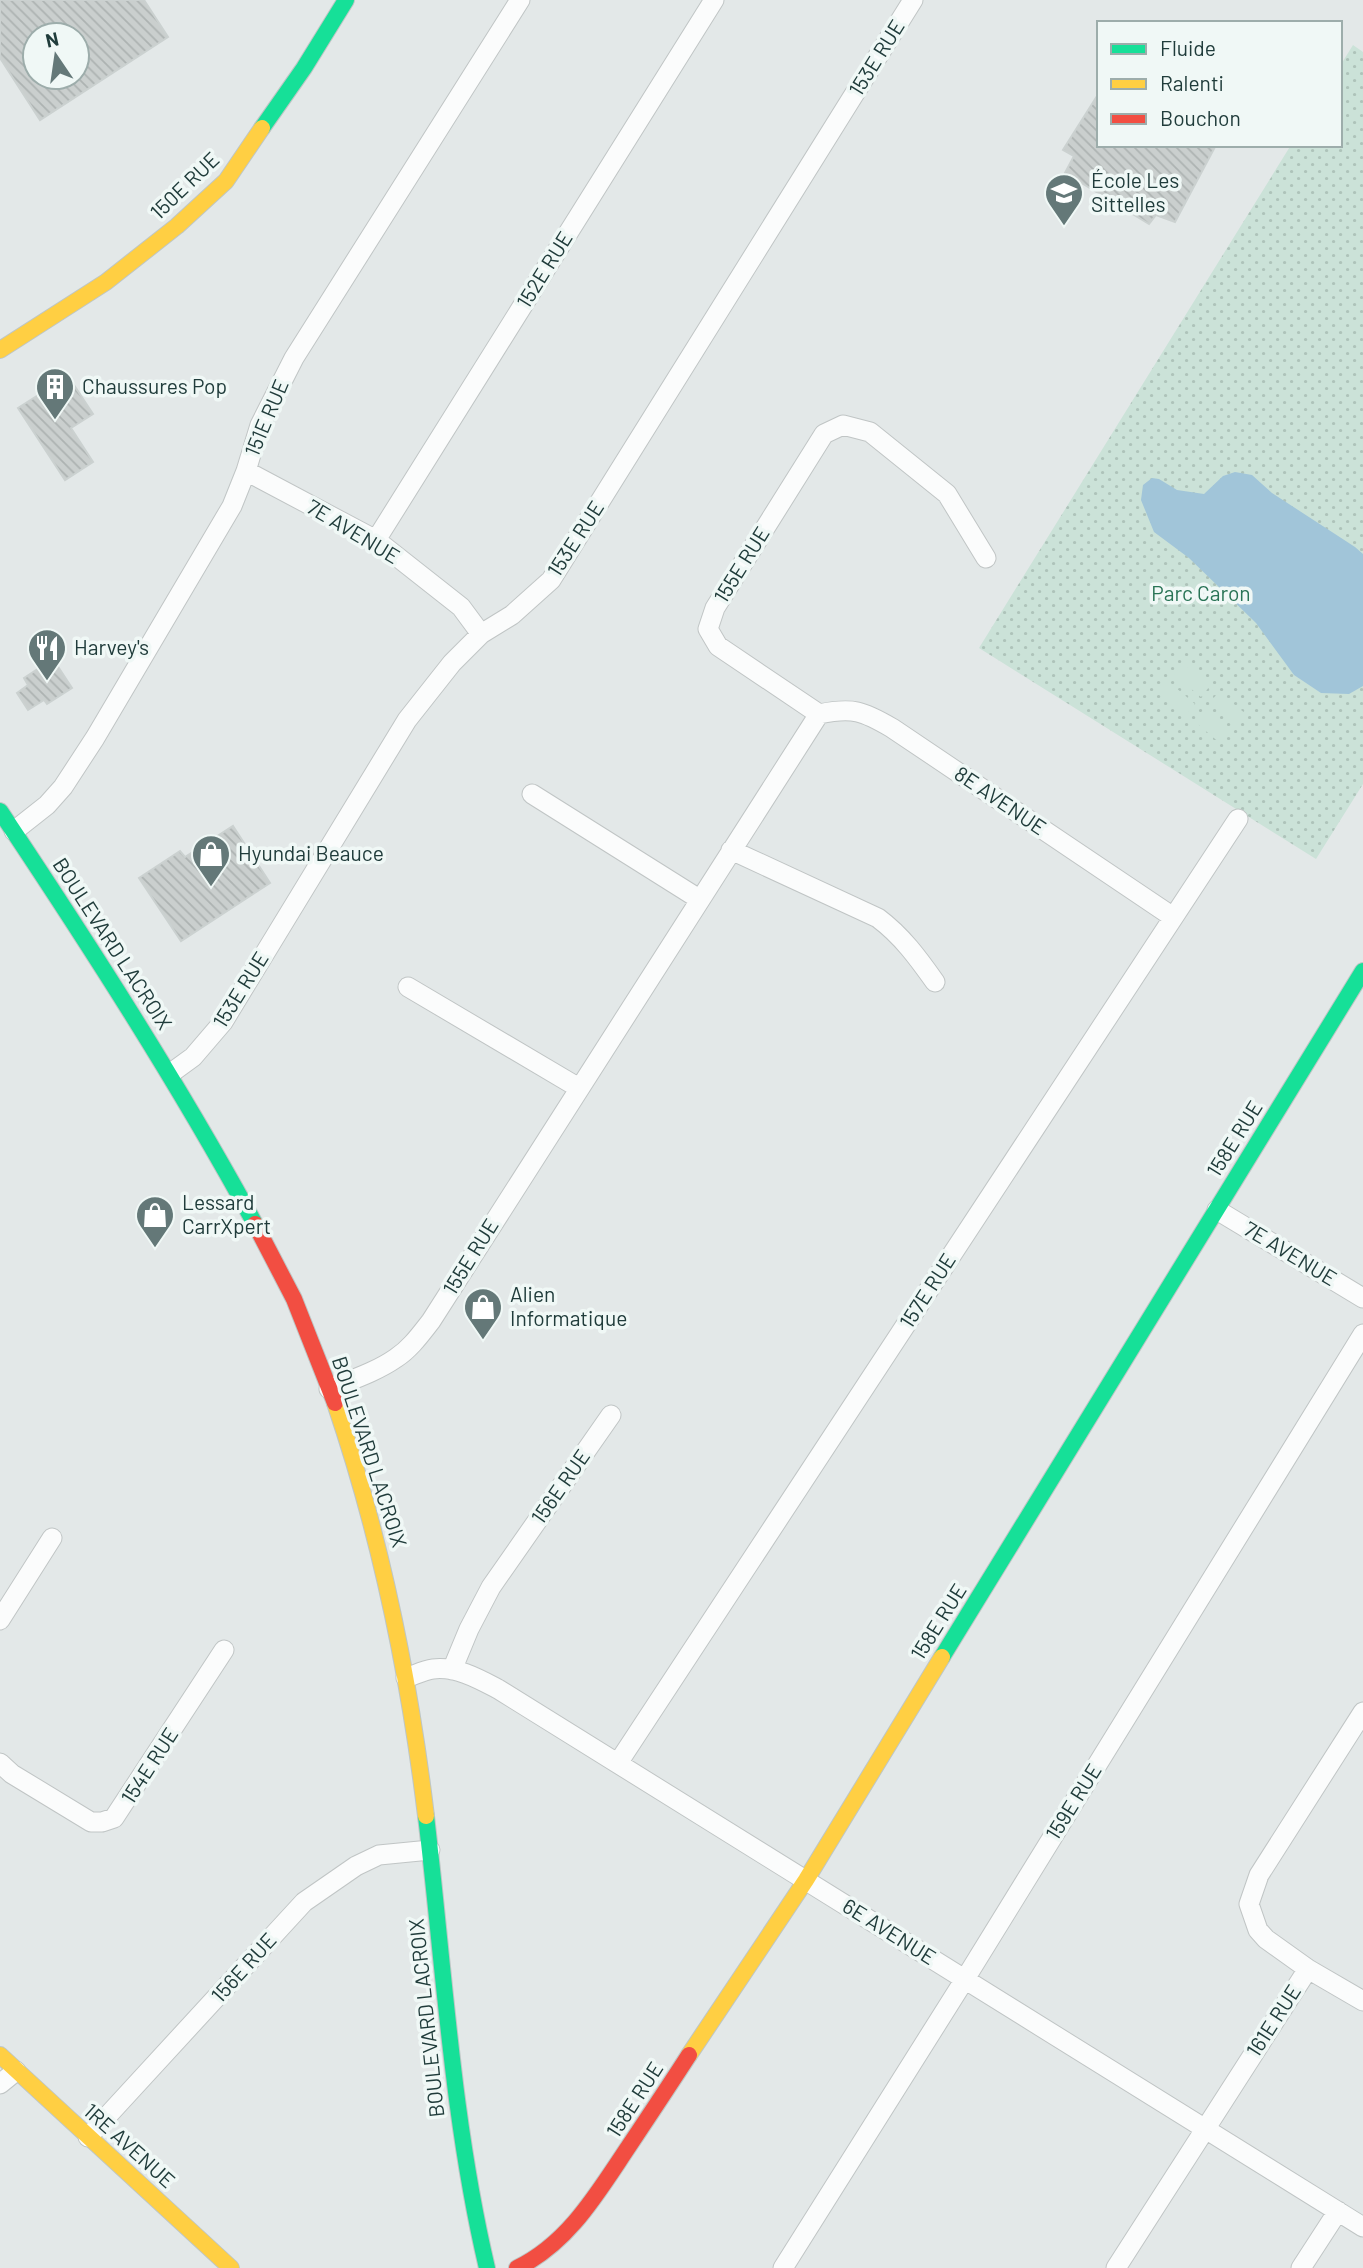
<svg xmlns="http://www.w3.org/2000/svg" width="1363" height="2268" viewBox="0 0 1363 2268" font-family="Barlow,sans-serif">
<defs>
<pattern id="park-dots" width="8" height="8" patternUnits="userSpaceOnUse" patternTransform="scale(1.75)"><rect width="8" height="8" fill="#cbe2d8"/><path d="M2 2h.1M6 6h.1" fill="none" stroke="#aec3ba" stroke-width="1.8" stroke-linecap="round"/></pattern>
<pattern id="building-back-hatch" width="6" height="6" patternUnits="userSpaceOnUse" patternTransform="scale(1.75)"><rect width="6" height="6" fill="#cacfce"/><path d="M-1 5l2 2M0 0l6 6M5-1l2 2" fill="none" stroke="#adb3b2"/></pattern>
</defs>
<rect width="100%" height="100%" fill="#e3e8e8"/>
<!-- park -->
<path fill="url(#park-dots)" d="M 1353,45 L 1363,52 L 1363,784 L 1316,859 L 979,648 L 1291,145 L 1340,145 L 1340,66 Z"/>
<!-- pitch -->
<path fill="#cbe2d8" d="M 1183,663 L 1210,686 L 1201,697 L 1174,675 Z
M 1168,681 L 1195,704 L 1186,715 L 1159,692 Z
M 1219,692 L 1246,714 L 1237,725 L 1209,703 Z
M 1203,710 L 1230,733 L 1221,744 L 1194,721 Z"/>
<!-- water -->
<path fill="#a1c5d9" d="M 1235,472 L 1252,475 L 1272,493 L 1355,547 L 1363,554 L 1363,686 L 1349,694 L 1321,693 L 1294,675 L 1256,623 L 1189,558 L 1154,532 L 1141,500 L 1143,485 L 1152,478 L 1159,479 L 1177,490 L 1204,494 L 1223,476 Z"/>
<!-- building -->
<path fill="url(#building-back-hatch)" stroke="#cbd1d0" stroke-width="2" fill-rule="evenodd" d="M 0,0 L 144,0 L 168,37 L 40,120 L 0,58 ZM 35,35 L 77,35 L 77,77 L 35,77 Z
M 1099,93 L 1099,145 L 1216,145 L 1175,222 L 1156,215 L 1149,224 L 1065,173 L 1074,156 L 1063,150 Z
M 68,376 L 93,414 L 71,428 L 93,462 L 65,480 L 18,408 Z
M 53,659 L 72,688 L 47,704 L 44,700 L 28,710 L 17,693 L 28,685 L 24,678 Z
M 233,826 L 270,883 L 181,941 L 139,878 L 180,851 L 185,857 Z"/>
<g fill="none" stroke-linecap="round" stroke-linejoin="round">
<defs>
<path id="street" d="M 246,471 L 376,540 L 461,607 L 481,634
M 376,540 L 714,0
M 819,714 L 718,646 L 708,629 L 715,608 L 824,434 L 843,425 L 870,432 L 947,494 L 986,558
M 819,714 C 853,707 863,711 892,728 L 1173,917
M 532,794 L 699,899
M 14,831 L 47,805 L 63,787 L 95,738 L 232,506 L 246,471 L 260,425 L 294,358 L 520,0
M 731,850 L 878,918 C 902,936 918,958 935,982
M 408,987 L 579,1088
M 171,1073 L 193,1057 L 223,1022 L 407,720 L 452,663 L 481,634 L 512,615 L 551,580 L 913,0
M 1217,1210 L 1363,1298
M 329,1389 C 351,1380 376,1372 396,1358 C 410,1349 420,1335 431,1321 L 819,714
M 0,1620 L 52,1538
M 452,1670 L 469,1629 L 491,1587 L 611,1415
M 406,1678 C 415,1675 424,1670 433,1669 C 456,1666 479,1679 498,1689 L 1363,2227
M 1363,1712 L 1259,1875 L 1249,1904 L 1258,1930 L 1266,1939 L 1308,1969 L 1363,2001
M 0,1763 L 12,1774 L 91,1822 L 102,1822 L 114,1818 L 224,1650
M 618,1763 L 1238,819
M 0,2084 L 16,2071
M 88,2137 L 304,1902 L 356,1866 L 379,1855 L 430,1850
M 783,2268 L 965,1979 L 1363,1334
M 1116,2268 L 1308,1969
M 1301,2268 L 1338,2211"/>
<path id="fast" d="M 262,128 L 304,68 L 346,0
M 0,811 C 90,946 177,1081 255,1224
M 942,1657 L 1363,971
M 426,1816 C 444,1967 452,2120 487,2268"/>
<path id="slow" d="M 0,350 L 106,282 L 177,226 L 226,181 L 262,128
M 335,1403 C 381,1538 409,1675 426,1816
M 0,2055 L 231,2268
M 689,2055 L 806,1880 L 942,1657"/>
<path id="jam" d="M 255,1224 L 294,1299 L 335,1403
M 517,2268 C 569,2243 598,2192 629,2146 C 649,2116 669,2086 689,2055"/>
</defs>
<!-- street casing -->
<use href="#street" stroke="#c0c5c5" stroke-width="21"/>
<!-- fast casing -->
<use href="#fast" stroke="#bec6c5" stroke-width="18"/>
<!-- slow casing -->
<use href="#slow" stroke="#bec6c5" stroke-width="18"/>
<!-- jam casing -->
<use href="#jam" stroke="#bec6c5" stroke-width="18"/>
<!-- street -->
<use href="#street" stroke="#fbfcfc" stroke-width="19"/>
<!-- fast -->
<use href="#fast" stroke="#16e098" stroke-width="16"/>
<!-- slow -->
<use href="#slow" stroke="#ffcf43" stroke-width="16"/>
<!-- jam -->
<use href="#jam" stroke="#f24e42" stroke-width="16"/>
</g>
<!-- icons -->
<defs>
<symbol id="school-pin" viewBox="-11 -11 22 30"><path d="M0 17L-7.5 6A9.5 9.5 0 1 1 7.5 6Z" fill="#647878" stroke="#f0f8f6"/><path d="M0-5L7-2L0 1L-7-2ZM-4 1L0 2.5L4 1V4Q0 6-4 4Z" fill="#fff"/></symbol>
<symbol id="building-pin" viewBox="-11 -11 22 30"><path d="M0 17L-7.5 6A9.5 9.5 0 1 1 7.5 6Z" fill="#647878" stroke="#f0f8f6"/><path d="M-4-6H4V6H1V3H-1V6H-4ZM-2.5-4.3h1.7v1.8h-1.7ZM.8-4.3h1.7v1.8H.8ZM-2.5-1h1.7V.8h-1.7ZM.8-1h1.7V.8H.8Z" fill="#fff"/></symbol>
<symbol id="restaurant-pin" viewBox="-11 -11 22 30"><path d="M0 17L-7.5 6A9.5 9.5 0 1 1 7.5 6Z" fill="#647878" stroke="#f0f8f6"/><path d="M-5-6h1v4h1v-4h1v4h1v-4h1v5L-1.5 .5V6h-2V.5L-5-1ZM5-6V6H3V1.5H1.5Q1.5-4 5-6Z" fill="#fff"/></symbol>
<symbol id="shop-pin" viewBox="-11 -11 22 30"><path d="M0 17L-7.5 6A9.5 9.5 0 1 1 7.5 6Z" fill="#647878" stroke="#f0f8f6"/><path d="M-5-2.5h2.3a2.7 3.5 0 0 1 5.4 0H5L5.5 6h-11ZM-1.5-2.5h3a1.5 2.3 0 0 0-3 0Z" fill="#fff"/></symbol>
</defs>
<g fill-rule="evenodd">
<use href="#school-pin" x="1042" y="171" width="44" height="60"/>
<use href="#building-pin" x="33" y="365" width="44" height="60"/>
<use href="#restaurant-pin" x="25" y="626" width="44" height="60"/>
<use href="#shop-pin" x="189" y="832" width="44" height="60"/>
<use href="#shop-pin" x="133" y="1193" width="44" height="60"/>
<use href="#shop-pin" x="461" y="1285" width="44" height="60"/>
</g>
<g text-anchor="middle" stroke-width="7" stroke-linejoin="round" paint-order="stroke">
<!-- street labels -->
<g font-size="21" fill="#203c3b" stroke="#f0f8f6">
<text transform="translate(877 58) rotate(-58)" y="7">153E RUE</text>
<text transform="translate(185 186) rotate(-44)" y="7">150E RUE</text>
<text transform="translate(545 270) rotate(-58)" y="7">152E RUE</text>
<text transform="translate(267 418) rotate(-67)" y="7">151E RUE</text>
<text transform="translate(353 532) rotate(31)" y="7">7E AVENUE</text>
<text transform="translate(576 539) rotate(-57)" y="7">153E RUE</text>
<text transform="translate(742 565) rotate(-58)" y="7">155E RUE</text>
<text transform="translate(1000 801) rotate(34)" y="7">8E AVENUE</text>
<text transform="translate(112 944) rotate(57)" y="7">BOULEVARD LACROIX</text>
<text transform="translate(241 990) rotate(-58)" y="7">153E RUE</text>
<text transform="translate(1235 1139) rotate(-58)" y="7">158E RUE</text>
<text transform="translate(1290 1254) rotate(31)" y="7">7E AVENUE</text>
<text transform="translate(471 1257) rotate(-58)" y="7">155E RUE</text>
<text transform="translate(928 1291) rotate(-57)" y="7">157E RUE</text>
<text transform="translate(369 1452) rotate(72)" y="7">BOULEVARD LACROIX</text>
<text transform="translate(561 1487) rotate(-55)" y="7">156E RUE</text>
<text transform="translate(939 1622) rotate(-58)" y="7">158E RUE</text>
<text transform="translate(150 1766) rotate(-57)" y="7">154E RUE</text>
<text transform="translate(1074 1802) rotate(-58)" y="7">159E RUE</text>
<text transform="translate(889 1932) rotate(32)" y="7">6E AVENUE</text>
<text transform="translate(244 1968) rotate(-48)" y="7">156E RUE</text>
<text transform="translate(427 2018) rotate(-96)" y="7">BOULEVARD LACROIX</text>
<text transform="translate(1274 2021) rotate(-57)" y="7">161E RUE</text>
<text transform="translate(635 2100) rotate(-57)" y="7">158E RUE</text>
<text transform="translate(129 2146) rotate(42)" y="7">1RE AVENUE</text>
</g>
<!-- poi labels -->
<g font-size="21" fill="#203c3b" stroke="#f0f8f6" text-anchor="start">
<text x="1091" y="188">École Les<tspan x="1091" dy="24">Sittelles</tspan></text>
<text x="82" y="394">Chaussures Pop</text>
<text x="74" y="655">Harvey's</text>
<text x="238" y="861">Hyundai Beauce</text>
<text x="182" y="1210">Lessard<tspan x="182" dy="24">CarrXpert</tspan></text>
<text x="510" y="1302">Alien<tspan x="510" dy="24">Informatique</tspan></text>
</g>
<!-- park labels -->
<g font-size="21" fill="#297456" stroke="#f0f8f6">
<text x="1201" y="601">Parc Caron</text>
</g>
</g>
<!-- legend -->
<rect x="1097" y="21" width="245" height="126" fill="#f0f8f6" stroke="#9dadab" stroke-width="2"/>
<rect x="1111" y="44" width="35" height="10" fill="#16e098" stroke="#9dadab" stroke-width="2"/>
<text x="1160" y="56" font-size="21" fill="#203c3b">Fluide</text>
<rect x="1111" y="79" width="35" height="10" fill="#ffcf43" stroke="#9dadab" stroke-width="2"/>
<text x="1160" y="91" font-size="21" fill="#203c3b">Ralenti</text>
<rect x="1111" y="114" width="35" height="10" fill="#f24e42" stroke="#9dadab" stroke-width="2"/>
<text x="1160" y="126" font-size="21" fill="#203c3b">Bouchon</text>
<!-- north arrow -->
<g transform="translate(56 56) rotate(347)"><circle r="33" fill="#f0f8f6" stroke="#9dadab" stroke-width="2"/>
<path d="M0-5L12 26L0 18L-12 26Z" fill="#647878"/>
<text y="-10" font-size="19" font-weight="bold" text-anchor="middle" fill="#203c3b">N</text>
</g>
</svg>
